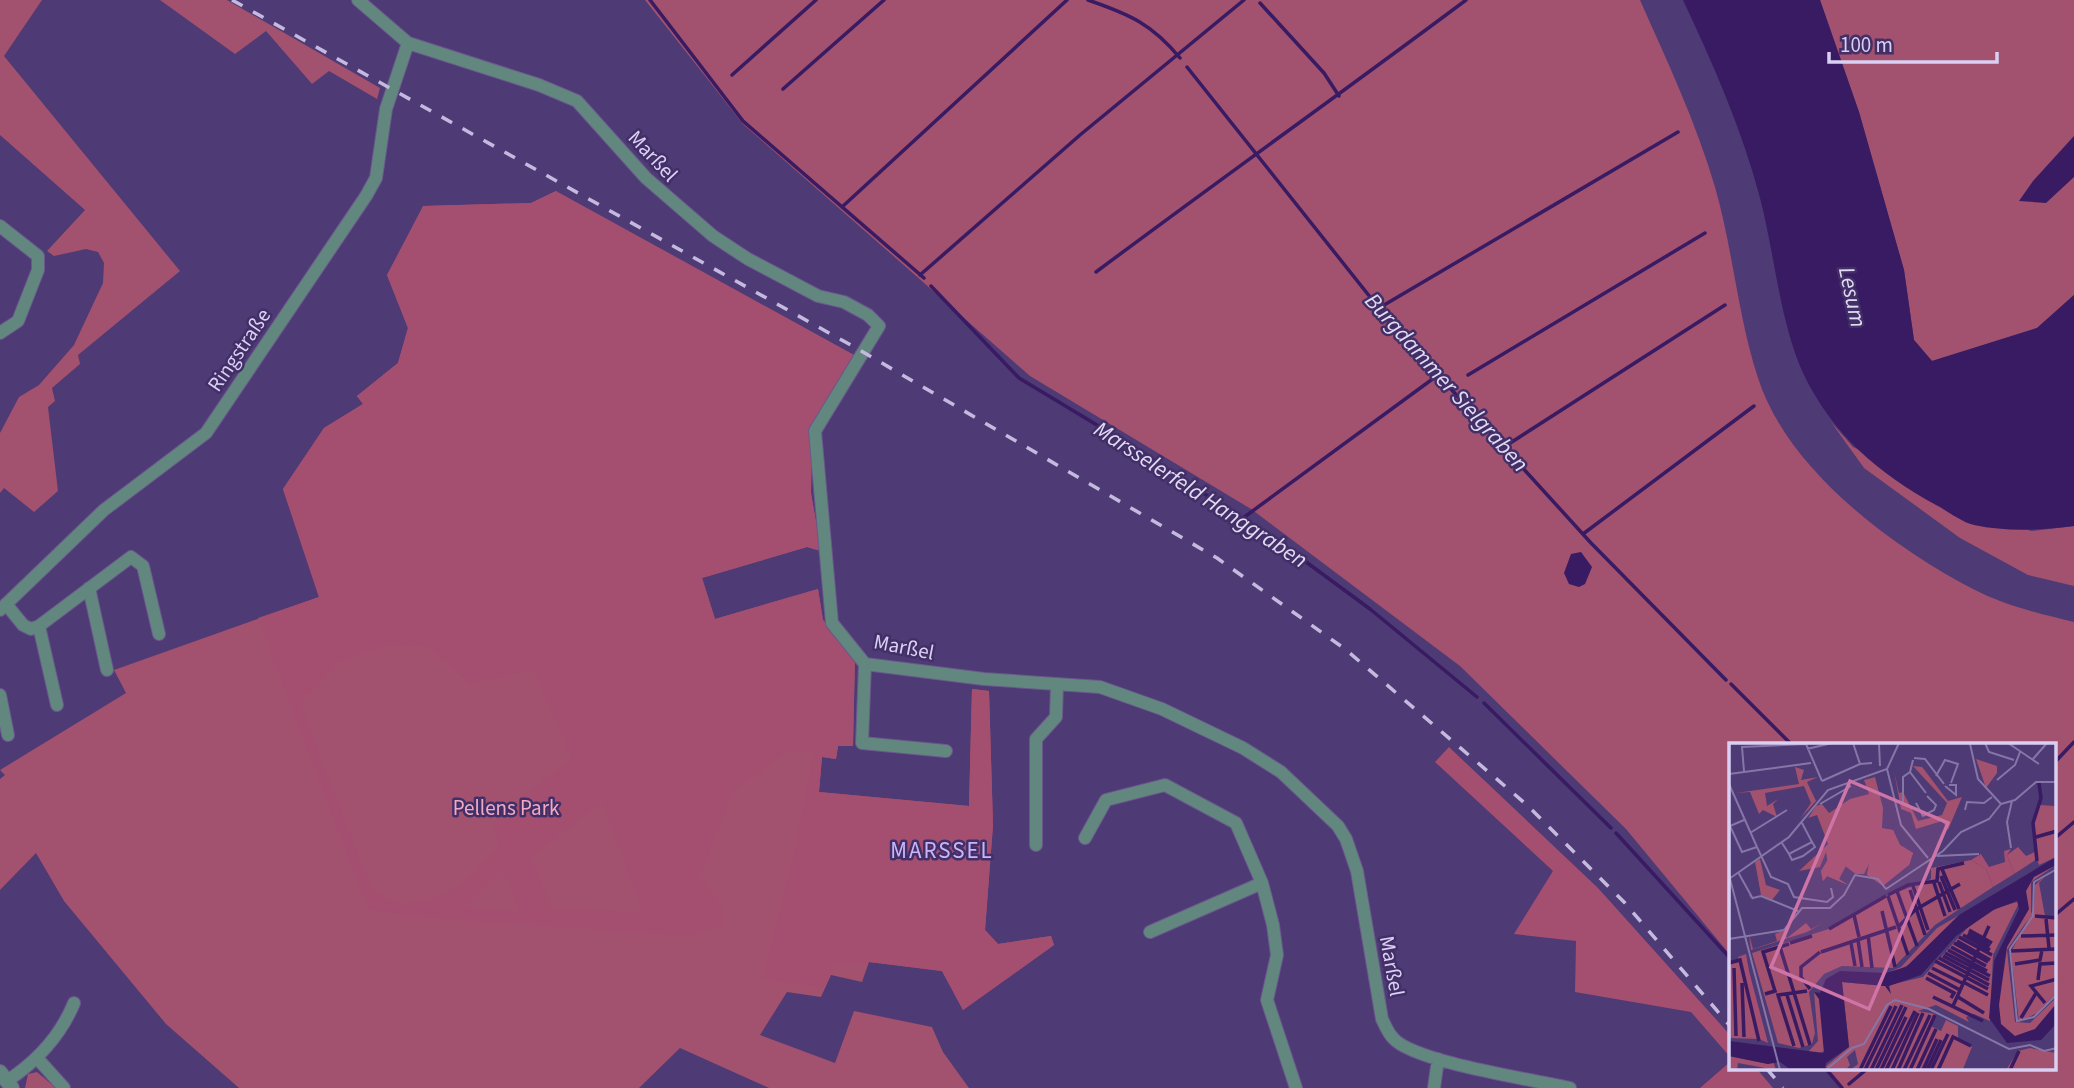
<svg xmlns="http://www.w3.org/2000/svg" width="2074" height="1088" viewBox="0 0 2074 1088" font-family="'Source Sans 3',sans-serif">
<rect width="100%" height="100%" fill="#4e3a74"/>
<!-- green -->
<path fill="#a2516f" d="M 0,0 L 42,0 L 4,56 L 180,271 L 78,355 L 80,364 L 52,388 L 55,401 L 48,407 L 58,491 L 34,512 L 4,488 L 0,493 L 0,433 L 19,397 L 39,385 L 74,345 L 103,283 L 104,263 L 98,252 L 86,249 L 54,256 L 47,251 L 85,210 L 0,135 Z
M 160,0 L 227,0 L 380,88 L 377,99 L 329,71 L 312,84 L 266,31 L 235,54 Z
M 645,0 L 1640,0 C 1667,61 1696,122 1715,187 C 1733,250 1738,317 1758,378 C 1787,469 1892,547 1973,589 C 2004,605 2040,614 2074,622 L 2074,1088 L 1840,1088 L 1824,1069 L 2055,1069 L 2055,745 L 1731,745 L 1731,956 L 1626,829 L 1460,666 L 1251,509 L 1030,376 L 743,124 Z
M 1820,0 L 2074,0 L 2074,295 L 2037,328 L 1932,361 L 1914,340 L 1904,270 L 1859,112 Z
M 556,191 L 812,431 L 811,493 L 821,551 L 807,547 L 702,578 L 715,619 L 818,589 L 823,620 L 855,657 L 853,746 L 838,746 L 836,759 L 822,757 L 819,792 L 969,806 L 972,689 L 989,691 L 993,825 L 985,930 L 998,944 L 1051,936 L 1054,945 L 963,1010 L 942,971 L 869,962 L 862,982 L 831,975 L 821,997 L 787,992 L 760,1035 L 835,1063 L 854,1011 L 932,1027 L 943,1052 L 969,1088 L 769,1088 L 680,1048 L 639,1088 L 239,1088 L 166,1024 L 64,901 L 36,853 L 0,890 L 0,779 L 5,775 L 0,770 L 126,693 L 114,670 L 319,597 L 283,489 L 324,428 L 363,404 L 357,396 L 398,363 L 408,328 L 387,275 L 423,206 L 531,203 Z
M 1831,422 L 1853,447 L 2031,531 L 2074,526 L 2074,586 L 2028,575 L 1960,538 L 1864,468 Z
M 37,1072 L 56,1088 L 25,1088 L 28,1074 Z"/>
<!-- forest -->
<path fill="#a44f70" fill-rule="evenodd" d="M 556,191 L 856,356 L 812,431 L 811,493 L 821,551 L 807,547 L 702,578 L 715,619 L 818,589 L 823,620 L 855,657 L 853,746 L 838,746 L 836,759 L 822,757 L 819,792 L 969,806 L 972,689 L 989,691 L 993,825 L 985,930 L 998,944 L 1051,936 L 1054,945 L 963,1010 L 942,971 L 869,962 L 832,965 L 823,987 L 762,979 L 794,855 L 814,751 L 789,750 L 733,791 L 699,877 L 722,906 L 724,924 L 690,936 L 410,916 L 368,908 L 258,618 L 319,597 L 283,489 L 324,428 L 363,404 L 357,396 L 398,363 L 408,328 L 387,275 L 424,206 L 531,203 ZM 390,645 L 428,646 L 470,684 L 533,669 L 572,758 L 492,823 L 500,845 C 473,877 441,910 395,902 C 388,900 378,893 371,889 L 299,703 L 341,660 ZM 602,802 L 644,913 L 552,908 L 530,857 ZM 503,869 L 520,912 L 466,907 L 466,906 Z
M 1449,747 L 1598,888 L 1731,1036 L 1731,1058 L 1691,1012 L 1575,992 L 1576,941 L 1514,934 L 1553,871 L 1435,762 Z
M 1731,1061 L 1731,1069 L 1757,1069 L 1773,1088 L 1700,1088 Z"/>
<!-- water -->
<path fill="#381b62" d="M 1683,0 L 1820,0 L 1859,112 L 1904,270 L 1914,340 L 1932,361 L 2037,328 L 2074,295 L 2074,526 C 2041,530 2007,532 1974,525 C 1961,522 1948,511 1936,505 C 1878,473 1832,434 1803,373 C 1779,319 1775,255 1760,198 C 1742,129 1713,64 1683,0 Z
M 2074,136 L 2074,177 L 2046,203 L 2019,201 L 2033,181 Z
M 1581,552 L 1592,567 L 1585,584 L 1579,587 L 1569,584 L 1564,573 L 1571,554 Z"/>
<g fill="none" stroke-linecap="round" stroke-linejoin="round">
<!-- stream -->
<path stroke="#381b62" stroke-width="3.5" d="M 650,0 L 743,121 L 924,278
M 1088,0 C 1129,14 1152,24 1180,58
M 1260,3 L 1324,73 L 1339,96
M 1187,67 L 1390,322 L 1591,543 L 1726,680
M 732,75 L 816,0
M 783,89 L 884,0
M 842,207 L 1067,0
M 1096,272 C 1219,180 1343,92 1466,0
M 920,275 L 1080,135 L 1244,0
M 931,286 L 1019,378 L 1140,451 L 1298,556 L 1370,609 L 1477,697
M 1379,308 L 1678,132
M 1468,375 L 1705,233
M 1504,447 L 1725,305
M 1243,518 L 1438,375
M 1583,534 L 1754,406
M 1731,684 L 1792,745
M 1484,703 L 1611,828
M 2055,762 L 2074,742
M 1616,833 L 1731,959
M 2055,838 L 2074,822
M 2055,915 L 2074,899
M 1826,1069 L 1842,1088
M 1849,1084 L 1867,1069"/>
<defs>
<path id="minor" d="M 358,0 L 408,43 L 539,85 L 577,101 L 646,178 L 713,236 L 748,259 L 818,296 L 844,302 L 868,315 L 879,326 L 815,431 L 832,623 L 865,664 L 984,679 L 1100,687 L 1162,709 L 1243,748 L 1281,772 L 1338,826 L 1346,839 L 1357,871 L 1382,1019 C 1385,1025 1388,1033 1393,1038 C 1413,1062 1535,1080 1570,1088
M 0,226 L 38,256 L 38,270 L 18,321 L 0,333
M 89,588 L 107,670
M 6,604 L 23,625 L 31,629 L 39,626 L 131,557 L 143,566 L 159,634
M 0,610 L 104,510 L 206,433 L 366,196 L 376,178 L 386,109 L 408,43
M 39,626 L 57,705
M 865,664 L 862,743 L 946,751
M 0,695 L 8,735
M 1085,838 L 1106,800 L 1165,785 L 1236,823 L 1262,883 L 1273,925 L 1277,955 L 1267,1000 L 1296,1088
M 1036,845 L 1036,739 L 1056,717 L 1057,684
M 1150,932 L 1262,883
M 37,1058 L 64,1088
M 7,1081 C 36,1062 61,1035 74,1003
M 1434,1088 L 1438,1059"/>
<path id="tertiary" d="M 0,1072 L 12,1088"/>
</defs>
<!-- minor casing -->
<use href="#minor" stroke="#6a588d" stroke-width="14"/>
<!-- tertiary casing -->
<use href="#tertiary" stroke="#6a588d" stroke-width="16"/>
<!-- minor -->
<use href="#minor" stroke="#62877e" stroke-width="12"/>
<!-- tertiary -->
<use href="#tertiary" stroke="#62877e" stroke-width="14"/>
<!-- rail -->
<path stroke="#c4b9df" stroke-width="3.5" stroke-dasharray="12 12" stroke-linecap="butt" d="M 232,0 L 856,348 L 1217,558 L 1345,649 L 1527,805 L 1624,902 L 1731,1027
M 1767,1069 L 1783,1088"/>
</g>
<g text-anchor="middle" stroke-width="5" stroke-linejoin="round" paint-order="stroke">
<!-- street labels -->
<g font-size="21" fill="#dad0f3" stroke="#432f68">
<text transform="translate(653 156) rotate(47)" y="7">Marßel</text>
<text transform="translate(239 350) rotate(-56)" y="7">Ringstraße</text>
<text transform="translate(904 647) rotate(11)" y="7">Marßel</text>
<text transform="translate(1392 966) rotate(80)" y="7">Marßel</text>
</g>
<!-- park labels -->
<g font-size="21" fill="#f1aac2" stroke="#432f68">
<text x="506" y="815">Pellens Park</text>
</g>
<!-- water labels -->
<g font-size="23" font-style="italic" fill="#e2dcf2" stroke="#432f68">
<text transform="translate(1853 297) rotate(78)" y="8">Lesum</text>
<text transform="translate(1447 382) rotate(48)" y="8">Burgdammer Sielgraben</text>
<text transform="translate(1201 494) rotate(33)" y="8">Marsselerfeld Hanggraben</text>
</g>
<!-- neighbourhood labels -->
<g font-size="23" letter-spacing="2" fill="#c8b4f8" stroke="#432f68">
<text x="942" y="858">MARSSEL</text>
</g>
</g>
<!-- overview -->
<g transform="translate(1729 743)">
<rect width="327" height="327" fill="#4e3a74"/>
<path d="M 247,16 L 268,23 L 268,30 L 257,45 ZM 184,23 L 193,24 L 194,25 L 219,58 L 233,54 L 219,87 L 213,78 L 187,86 L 182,70 L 172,66 L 165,28 L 170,50 L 174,49 L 189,78 L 213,72 L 218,60 ZM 66,24 L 75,27 L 72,37 L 89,34 L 78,39 L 87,58 L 71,76 L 82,60 L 75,43 L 36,50 L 38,63 L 49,56 L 44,61 L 48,74 L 34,67 L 30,71 L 21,49 L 7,50 L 70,41 ZM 146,34 L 154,65 L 153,85 L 164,87 L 171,102 L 184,110 L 180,122 L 149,136 L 138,132 L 140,121 L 136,121 L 135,131 L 127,131 L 117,123 L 110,136 L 119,142 L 98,133 L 94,138 L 92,128 L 99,121 L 97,109 L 91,124 L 70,128 L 99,101 L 88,72 L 79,75 L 87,63 L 93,61 L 100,70 L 121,56 L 140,51 L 135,37 ZM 327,52 L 327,114 L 310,122 L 308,116 L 285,131 L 278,112 L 289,104 L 297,113 L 306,109 L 304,80 L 311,62 L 326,63 ZM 31,116 L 37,142 L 51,147 L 43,157 L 32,152 L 26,119 ZM 242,117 L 257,126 L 264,144 L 206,182 L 164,225 L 113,223 L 95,231 L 80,249 L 86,290 L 83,301 L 70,305 L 49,300 L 23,210 L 103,185 L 146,158 L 202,136 L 202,125 ZM 327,122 L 302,139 L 302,172 L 278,207 L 286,279 L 301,280 L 327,255 L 327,269 L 303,292 L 280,294 L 267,280 L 270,221 L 292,171 L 296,147 L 304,134 ZM 317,132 L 310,140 L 316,173 L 327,173 L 327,250 L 308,270 L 290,279 L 282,209 L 305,165 L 306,142 ZM 291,158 L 264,212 L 261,278 L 245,271 L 237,274 L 240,279 L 207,262 L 189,268 L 206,271 L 202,283 L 212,288 L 217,277 L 229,283 L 229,296 L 243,304 L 234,326 L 121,327 L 129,321 L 126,307 L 118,314 L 121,322 L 117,327 L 96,324 L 120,304 L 113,239 L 156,243 L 194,234 L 239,184 L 268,165 ZM 234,170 L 185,219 L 165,229 L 157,230 L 172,224 L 208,185 ZM 10,217 L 30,296 L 0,295 L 0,220 ZM 85,249 L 90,256 L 97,307 L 89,311 L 65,308 L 79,309 L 89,298 ZM 301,305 L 327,310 L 327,327 L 277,327 L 289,308 ZM 0,313 L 39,321 L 44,318 L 47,327 L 9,320 L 8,327 L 0,327 Z" fill="#a2516f"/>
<path d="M 123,78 L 153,79 L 153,86 L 164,87 L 171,102 L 184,110 L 180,122 L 154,143 L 138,132 L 140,121 L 135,131 L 127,131 L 116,123 L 110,136 L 119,142 L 98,133 L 94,138 L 92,128 L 102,111 L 121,124 L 120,115 L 108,110 ZM 125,79 L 144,80 L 146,90 L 138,102 L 129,102 L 121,85 ZM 282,106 L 278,112 L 285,131 L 264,144 L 257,126 L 242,117 L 252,111 L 260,124 L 276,119 L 275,108 ZM 96,179 L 78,189 L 22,207 L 20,191 L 24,206 L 48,198 L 46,191 L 55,187 L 58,195 L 77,180 L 82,186 ZM 17,211 L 20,228 L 39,300 L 30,296 L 9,214 Z" fill="#a44f70" fill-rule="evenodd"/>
<path d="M 327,114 L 327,122 L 305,134 L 297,148 L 300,166 L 278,204 L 270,262 L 272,281 L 286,293 L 306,286 L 327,261 L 327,281 L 312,297 L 278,300 L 260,275 L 265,218 L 290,166 L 288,158 L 264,167 L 227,193 L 192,232 L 160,243 L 162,251 L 156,243 L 113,239 L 120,304 L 97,320 L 96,327 L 62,327 L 51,319 L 39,321 L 0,313 L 0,298 L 95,310 L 90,256 L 85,249 L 91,250 L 97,236 L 111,228 L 156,230 L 177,224 L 230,172 Z" fill="#381b62"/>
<path fill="none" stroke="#381b62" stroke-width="3.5" d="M 307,94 L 328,88M 308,118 L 304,80 L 312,55 L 310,40M 213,126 L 230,166M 212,133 L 226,167M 210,139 L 221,169M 205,140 L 216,173M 184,143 L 199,187M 181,147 L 196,192M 168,148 L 188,203M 159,152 L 179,142 L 208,138 L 209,126 L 235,120M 159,153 L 179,212M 153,168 L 166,224M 125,172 L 130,194M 306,173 L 328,175M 317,176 L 320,205M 170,183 L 186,167 L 231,141M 100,186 L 157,153M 240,187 L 263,200M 239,190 L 261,203M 139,192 L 143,225M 234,192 L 261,207M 238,192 L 259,204M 292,193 L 328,192M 230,194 L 263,212M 129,197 L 133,224M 228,198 L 261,217M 61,200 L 83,193M 122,200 L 126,223M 225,200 L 259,219M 51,204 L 81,302M 222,204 L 257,223M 219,207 L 258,228M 282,208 L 328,206M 92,209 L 167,184M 216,210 L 261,233M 214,213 L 260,237M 210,215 L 260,242M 206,218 L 259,246M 0,220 L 11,217 L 30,298M 286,221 L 311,217 L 313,207M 5,225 L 7,293M 203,225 L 233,240M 199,230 L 231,247M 197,235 L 225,250 L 222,255M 309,237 L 311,221 L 328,220M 13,240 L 15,294M 236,240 L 259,252M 81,246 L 72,234 L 72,224 L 91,209M 36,251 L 46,248 L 34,209 L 60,201M 58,252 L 74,304M 204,254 L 254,278M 229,254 L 255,270M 316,260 L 302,243 L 328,236M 224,263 L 260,183M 292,275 L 307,250M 65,303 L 49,252 L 78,248M 131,327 L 162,263M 136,327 L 167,263M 142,327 L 173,262M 147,327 L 177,264M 152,327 L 177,274M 157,327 L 186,268M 163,327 L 189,270M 169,327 L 194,270M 175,327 L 201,272M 181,327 L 206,272M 188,327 L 207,286M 194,327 L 208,296M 198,327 L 212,297M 202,327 L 219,291M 209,327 L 224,294 L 242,303M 281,327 L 290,308"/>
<path fill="none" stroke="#8676a7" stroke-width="2" d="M 124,0 L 131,21M 216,0 L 242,0M 256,0 L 260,9 L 285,17M 279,0 L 310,21M 150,1 L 151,23M 241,1 L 249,36 L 272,61M 78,6 L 103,0M 185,15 L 196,16 L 215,41M 304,16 L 318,0M 184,17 L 181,29 L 197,50M 158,26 L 172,82 L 199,115M 15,28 L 13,4 L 77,1 L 93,38M 0,31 L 82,20M 274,32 L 268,37 L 286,22 L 291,9M 207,33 L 216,17 L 229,21 L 222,40M 93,38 L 131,21 L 143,20M 0,41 L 28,104M 216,43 L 227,52 L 227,42 L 220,42M 174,59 L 174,34 L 181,29M 187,60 L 194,73 L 205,67 L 207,62 L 198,53M 91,61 L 122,43M 272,61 L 286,57 L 307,39 L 328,39M 236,67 L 238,59 L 255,60 L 263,54M 15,77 L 1,83 L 13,109 L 28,104M 21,90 L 58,67M 53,100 L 60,111 L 83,99 L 73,80M 28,104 L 42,134 L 59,141 L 65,154 L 98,159 L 104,154 L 102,145M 282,105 L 278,79 L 283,58M 60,111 L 63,117 L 74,113 L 86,104 L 83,99M 208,113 L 250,111M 328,126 L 305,139 L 304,173 L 281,206 L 288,278 L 305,274 L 328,251M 9,129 L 24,156 L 21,152M 0,132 L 51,327M 0,136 L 60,94 L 99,47 L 158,26 L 170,0M 24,155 L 32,153 L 69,168M 0,196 L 55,187 L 73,165 L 101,165 L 115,152 L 126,132 L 149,136 L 157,146 L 214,108 L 232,89 L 260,76 L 272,61M 97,327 L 123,305 L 135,301 L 158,262 L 166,257 L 200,266 L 280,306 L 301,302 L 315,308 L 328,305"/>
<path fill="#ce74a7" fill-opacity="0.15" stroke="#ce74a7" stroke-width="3.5" d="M 121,38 L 219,80 L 140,266 L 42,224 Z"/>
<rect width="327" height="327" fill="none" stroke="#dad0f3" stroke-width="3.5"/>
</g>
<!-- scale -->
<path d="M1829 52v10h168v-10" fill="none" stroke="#dad0f3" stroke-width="3.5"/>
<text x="1840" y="52" font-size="21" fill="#dad0f3" stroke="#432f68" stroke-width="5" paint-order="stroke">100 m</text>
</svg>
